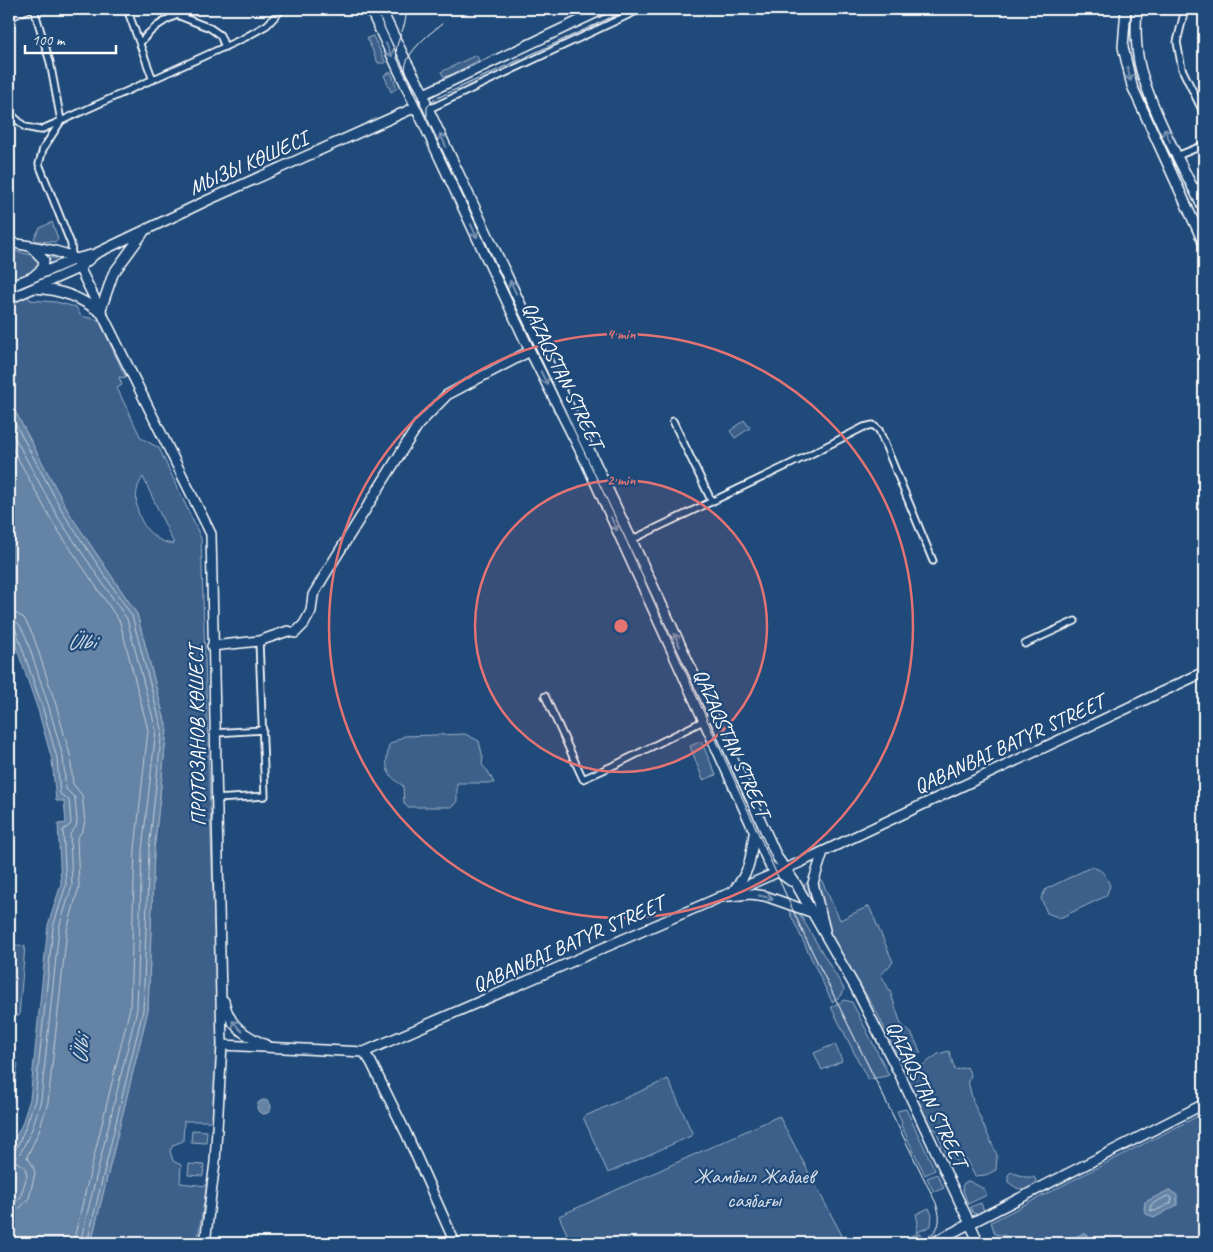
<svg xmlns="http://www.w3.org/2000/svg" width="1213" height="1252" viewBox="0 0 1213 1252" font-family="Caveat,sans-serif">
<rect width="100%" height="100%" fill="#1f4a7a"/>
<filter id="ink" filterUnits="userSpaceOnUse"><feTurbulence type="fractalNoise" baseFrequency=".02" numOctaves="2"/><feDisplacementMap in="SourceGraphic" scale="10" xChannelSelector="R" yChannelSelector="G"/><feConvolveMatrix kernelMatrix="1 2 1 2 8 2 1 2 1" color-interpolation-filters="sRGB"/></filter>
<g filter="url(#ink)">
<!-- green -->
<path fill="#3c618b" stroke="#9eb0c5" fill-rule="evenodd" d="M 373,36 L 386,63 L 378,63 L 367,38 Z
M 476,55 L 479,60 L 453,74 L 444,77 L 441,72 Z
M 391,72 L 397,88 L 391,92 L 384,75 Z
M 52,222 L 58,239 L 56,242 L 36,241 L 34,238 L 40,228 Z
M 9,250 L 41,257 L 55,258 L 57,262 L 21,276 L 20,275 L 30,300 L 56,302 L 76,307 L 81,316 L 99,320 L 126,378 L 119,377 L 122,385 L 117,388 L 141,438 L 159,448 L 201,538 L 217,1014 L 216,1066 L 212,1121 L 184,1121 L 183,1141 L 173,1145 L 170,1151 L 173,1161 L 181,1165 L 180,1183 L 207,1186 L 197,1243 L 91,1243 L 148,1010 L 154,851 L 167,729 L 137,614 L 69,513 L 9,400 ZM 143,477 L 174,544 C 143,542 126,500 143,477 Z
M 744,420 L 750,428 L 735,438 L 730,431 Z
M 465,734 L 479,741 L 483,758 L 482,765 L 488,771 L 494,783 L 457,783 L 457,801 L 452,807 L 407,807 L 404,803 L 403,786 C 384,773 385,767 389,745 L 404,736 Z
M 701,741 L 716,775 L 703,780 L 690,746 Z
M 1091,867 C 1103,869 1106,876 1110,886 L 1106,896 L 1060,918 L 1047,913 L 1041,898 L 1046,889 Z
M 819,875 L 840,920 L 869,906 L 893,962 L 881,975 L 890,991 L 901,1024 L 912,1034 L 921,1053 L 899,1059 L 878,1015 L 804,890 L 805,884 Z
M 785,903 L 795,907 L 799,913 L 844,989 L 842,995 L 832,1002 Z
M 10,944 L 25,946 L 19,1016 L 9,1016 L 9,962 Z
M 844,1000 L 852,1002 L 889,1075 C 882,1078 875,1077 868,1080 L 831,1007 Z
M 835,1044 L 842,1061 L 822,1070 L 814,1053 Z
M 949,1051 L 955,1070 L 967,1067 L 971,1076 L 968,1081 L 973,1102 L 997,1155 L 996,1170 L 986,1175 L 975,1176 L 965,1158 L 960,1164 L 947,1155 L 935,1129 L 932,1129 L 904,1073 L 909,1070 L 911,1074 L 938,1054 Z
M 9,1063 L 18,1064 L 12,1104 L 9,1104 Z
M 668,1079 L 693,1135 L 608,1173 L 583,1117 Z
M 906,1109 L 935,1170 L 925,1175 L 901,1125 L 902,1123 L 897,1111 Z
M 1204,1113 L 1204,1243 L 1022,1243 L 1006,1236 L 995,1234 L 991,1222 Z
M 779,1116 L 846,1243 L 571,1243 L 559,1216 Z
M 192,1130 L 207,1131 L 206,1143 L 191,1142 Z
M 189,1164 L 204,1165 L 203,1176 L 188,1175 Z
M 1011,1172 L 1025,1177 L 1034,1177 L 1038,1184 C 1023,1192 1022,1192 1008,1182 L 1008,1175 Z
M 937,1174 L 944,1188 L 934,1192 L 927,1178 Z
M 969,1181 L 984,1189 L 987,1195 L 968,1204 L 962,1187 L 964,1183 Z
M 981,1203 L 984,1211 L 977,1215 L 973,1213 L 970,1207 Z
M 929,1208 L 932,1215 L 931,1226 L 916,1233 L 918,1223 L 916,1214 Z
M 921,1234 L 922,1237 L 911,1243 L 896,1243 L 913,1235 Z"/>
<!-- water -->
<path fill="#6583a4" stroke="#a3b5c8" d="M 9,400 L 69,513 L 137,614 L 167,729 L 154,851 L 148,1010 L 91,1243 L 9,1243 L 9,1200 L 16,1174 L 9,1171 L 9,1151 L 22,1124 L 30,1099 L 48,925 L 61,884 L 58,824 L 66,823 L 64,801 L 56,801 L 52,760 L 38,710 L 9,626 Z
M257 1107a7 7 0 1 1 14 0a7 7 0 1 1-14 0Z
M 1169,1190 L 1177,1195 L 1177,1205 L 1154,1218 L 1152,1216 L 1146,1214 L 1144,1210 L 1145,1202 Z
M 1084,1233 L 1091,1238 L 1092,1243 L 1062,1243 Z"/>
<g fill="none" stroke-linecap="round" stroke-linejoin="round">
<!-- shore -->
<path stroke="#c1cddb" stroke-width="1" d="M 9,412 L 65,516 L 132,616 L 162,729 L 149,850 L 143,1010 L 87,1243
M 9,427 L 59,519 L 127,619 L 156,730 L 142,850 L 137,1009 L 80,1243
M 9,442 L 53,523 L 120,622 L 148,730 L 135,849 L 130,1008 L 73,1243
M 9,612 L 17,614 L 24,618 L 33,635 L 56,705 L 70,755 L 73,784 L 82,795 L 85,821 L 83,830 L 77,838 L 79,887 L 67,930 L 48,1102 L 39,1131 L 27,1157 L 33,1166 L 35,1173 L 29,1198 L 20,1208 L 9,1211
M 9,620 L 14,621 L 19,624 L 26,637 L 49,707 L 63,757 L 66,789 L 75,798 L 77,821 L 76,827 L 70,834 L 72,886 L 59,928 L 41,1100 L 32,1129 L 21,1152 L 14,1159 L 15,1161 L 25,1167 L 27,1176 L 20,1198 L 15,1202 L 9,1203
M 9,626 L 13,627 L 16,630 L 43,709 L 57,758 L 60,794 L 69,800 L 71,823 L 69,826 L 63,830 L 66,885 L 53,927 L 35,1100 L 26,1126 L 16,1149 L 13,1151 L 9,1152
M 1168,1196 L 1172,1198 L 1171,1203 L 1155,1211 L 1150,1210 L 1151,1205 Z"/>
<defs>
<path id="street" d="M 127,9 L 153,80
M 1185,9 L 1177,42 L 1182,69 L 1204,114
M 9,18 L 29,9
M 140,43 C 150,30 161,21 177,15 L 210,28 L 220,35 L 225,47
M 9,104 L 12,115 L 25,127 L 40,130 L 61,121 L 50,62 L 34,9
M 429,109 L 641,9
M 1177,156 L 1204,145
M 1194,189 L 1204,183
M 72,256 L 71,244 L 39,164 L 43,149 L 61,121 L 244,38 L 267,25 L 282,9
M 673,421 L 712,502
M 629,541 L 803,458 L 864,427 L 873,425 L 879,430 L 933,561
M 1025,644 L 1075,621
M 545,696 L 583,779 L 619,763 L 713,716
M 215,733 L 263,730
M 215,799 L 265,796 L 259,641"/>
<path id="secondary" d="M 1126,9 L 1123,47 L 1132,86 L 1204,244
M 1137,9 C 1135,30 1136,57 1143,77 C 1158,123 1183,167 1204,210
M 424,94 L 604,9
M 9,242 C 24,246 65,250 75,259 L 211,534 L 222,1045 L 215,1162 L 205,1243
M 32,248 L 44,260 L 43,268 L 35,275
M 212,646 L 259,641 L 288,631 L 295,633 L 304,624 L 311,611 L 313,595 L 326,573 L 418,425 L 447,395 L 530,351
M 224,1001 C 229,1026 244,1035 266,1045
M 222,1045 L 364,1052 L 801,862 L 1204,672
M 364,1052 L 371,1062 L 406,1133 L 455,1243
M 932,1243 L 1204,1104"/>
<path id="primary" d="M 370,9 L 530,351 L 585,460 L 770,866 L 791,881
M 381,9 L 406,61 L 424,94 L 426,104 C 544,355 664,604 777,857 L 796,884 L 855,987 L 900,1075 L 979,1243
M 9,287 L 75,259 L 95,254 L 206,201 L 416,107
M 34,288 C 61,290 78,296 100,312 L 113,274 L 143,233
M 9,299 L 79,268 L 93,256
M 823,852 L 813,883 L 825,930
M 734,890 C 751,869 750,860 754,834
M 719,897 L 751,894 L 765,896 L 811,912"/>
</defs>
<!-- street casing -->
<use href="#street" stroke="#fff" stroke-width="9"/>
<!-- secondary casing -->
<use href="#secondary" stroke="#fff" stroke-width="12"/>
<!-- primary casing -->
<use href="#primary" stroke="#fff" stroke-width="12"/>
<!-- street -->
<use href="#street" stroke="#1f4a7a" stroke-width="5.5"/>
<!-- secondary -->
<use href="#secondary" stroke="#1f4a7a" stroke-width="9"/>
<!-- primary -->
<use href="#primary" stroke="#1f4a7a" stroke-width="9"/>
<!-- tram -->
<path stroke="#fff" stroke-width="1" d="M 406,13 C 407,29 393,42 397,58 L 627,542 L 805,937 L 936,1203 C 944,1227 937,1233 916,1243
M 406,74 C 400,56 429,34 442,24
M 427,116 L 427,107 L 435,99 L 629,9"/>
</g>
<!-- one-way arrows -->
<defs><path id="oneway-shaft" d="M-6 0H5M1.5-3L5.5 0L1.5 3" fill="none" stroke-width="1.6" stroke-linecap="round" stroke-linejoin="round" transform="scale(1.25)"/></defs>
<g stroke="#7992af">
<use href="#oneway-shaft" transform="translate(389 50) rotate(65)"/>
<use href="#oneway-shaft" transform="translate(1129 74) rotate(78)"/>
<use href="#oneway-shaft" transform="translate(1167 135) rotate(-114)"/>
<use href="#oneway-shaft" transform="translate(443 140) rotate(-115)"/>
<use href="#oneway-shaft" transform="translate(474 231) rotate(65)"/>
<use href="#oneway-shaft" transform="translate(513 287) rotate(-115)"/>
<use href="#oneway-shaft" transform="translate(544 378) rotate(64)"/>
<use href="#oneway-shaft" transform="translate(614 524) rotate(66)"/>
<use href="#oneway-shaft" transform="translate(677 640) rotate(-114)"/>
<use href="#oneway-shaft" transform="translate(766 897) rotate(12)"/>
<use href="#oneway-shaft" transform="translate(237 1026) rotate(-132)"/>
</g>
</g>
<!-- distance rings -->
<circle cx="621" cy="626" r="146" fill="#e47373" fill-opacity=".12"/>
<g fill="none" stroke="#e47373" stroke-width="2.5">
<circle cx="621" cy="626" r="146"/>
<circle cx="621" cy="626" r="292"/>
</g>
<g text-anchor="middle" stroke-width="4.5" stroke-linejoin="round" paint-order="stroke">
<!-- street labels -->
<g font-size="21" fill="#fff" stroke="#1f4a7a">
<text transform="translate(248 163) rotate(-24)" y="7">МЫЗЫ КӨШЕСІ</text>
<text transform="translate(563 375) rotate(64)" y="7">QAZAQSTAN STREET</text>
<text transform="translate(197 736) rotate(-91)" y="7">ПРОТОЗАНОВ КӨШЕСІ</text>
<text transform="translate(732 743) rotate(66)" y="7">QAZAQSTAN STREET</text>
<text transform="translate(1009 744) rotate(-25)" y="7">QABANBAI BATYR STREET</text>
<text transform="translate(568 944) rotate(-24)" y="7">QABANBAI BATYR STREET</text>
<text transform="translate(927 1094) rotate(64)" y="7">QAZAQSTAN STREET</text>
</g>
<!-- park labels -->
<g font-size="21" fill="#d8dfe8" stroke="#1f4a7a">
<text x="754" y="1183">Жамбыл Жабаев<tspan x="754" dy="24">саябағы</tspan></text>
</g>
<!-- water labels -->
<g font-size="22" font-style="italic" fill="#d8e0e8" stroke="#1f4a7a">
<text x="81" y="649">Ülbi</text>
<text transform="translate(80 1050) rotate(-84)" y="8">Ülbi</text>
</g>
</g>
<circle cx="621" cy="626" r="8" fill="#e47373" stroke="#1f4a7a" stroke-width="2.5"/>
<g font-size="15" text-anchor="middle" font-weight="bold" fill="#e47373" stroke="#1f4a7a" stroke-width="4.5" stroke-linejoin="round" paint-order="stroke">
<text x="621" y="339">4 min</text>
<text x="621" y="485">2 min</text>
</g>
<!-- margin -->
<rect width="1213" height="1252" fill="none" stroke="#1f4a7a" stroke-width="30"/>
<rect x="15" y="15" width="1183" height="1222" fill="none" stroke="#fff" stroke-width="2" filter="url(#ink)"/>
<!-- scale -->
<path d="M25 45v8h91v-8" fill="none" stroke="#ffffff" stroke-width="2.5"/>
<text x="32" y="45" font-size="15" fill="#ffffff" stroke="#1f4a7a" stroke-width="4" paint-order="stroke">100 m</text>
</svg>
